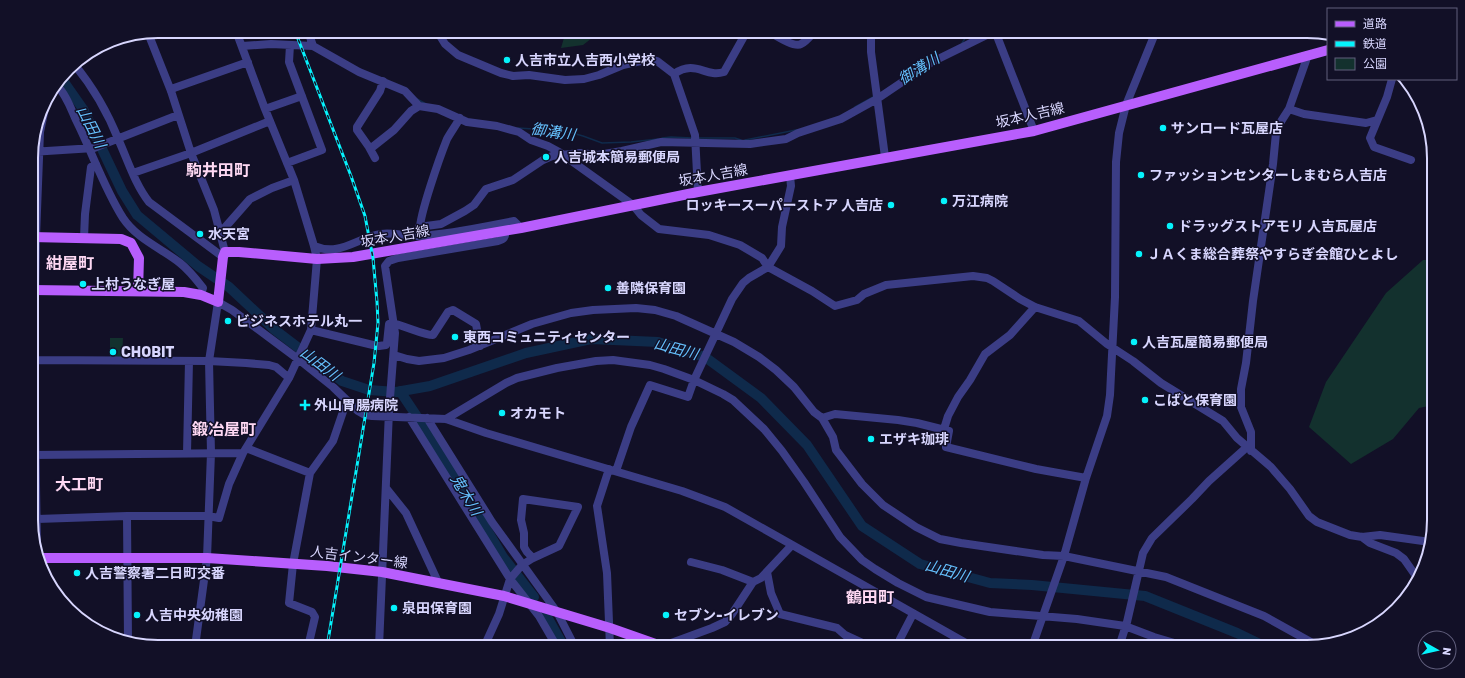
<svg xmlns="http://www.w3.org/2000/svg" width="1465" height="678" viewBox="0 0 1465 678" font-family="Rubik,'Noto Sans JP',sans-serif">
<rect width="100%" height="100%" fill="#121027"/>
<!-- green -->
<path fill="#13312e" d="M 566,31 L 601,31 L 583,45 L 561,48 Z
M 1423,260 L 1433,260 L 1434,405 L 1419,408 L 1393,439 L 1351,464 L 1309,427 L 1326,382 L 1386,293 Z
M 110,338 L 123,338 L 122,359 L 110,358 Z"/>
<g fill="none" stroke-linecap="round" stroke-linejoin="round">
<!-- stream -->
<path stroke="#0f2a4b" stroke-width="1.5" d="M 962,43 L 968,34 L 974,31
M 417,99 L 426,104
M 855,107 L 873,97
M 518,128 L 565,131 L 583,136 L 602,143 L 631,142 L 658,139
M 662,138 L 671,137 L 692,138
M 698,138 L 735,138 L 741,140
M 745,140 L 796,130"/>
<!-- river -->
<path stroke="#0f2a4b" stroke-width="10" d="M 62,79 L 83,109 L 122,191 L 137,215 L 198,266 L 229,287 L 275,330 L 342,381 L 369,390 L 396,392 L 430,386 L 526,353 L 591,339 L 658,342 L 705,357 L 761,398 L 807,445 L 862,526 L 920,564 L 990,583 L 1032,585 L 1145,596 L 1237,633 L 1266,647
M 400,391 L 442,454 L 503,557 L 534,597
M 546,615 L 564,647"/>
<!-- minor -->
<path stroke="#3b3d85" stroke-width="8" d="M 308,31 L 313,46
M 437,31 L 445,44 L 458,55 L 501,73 L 513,76 L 529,75 L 565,80 L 584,79 L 599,75 L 623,65 L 650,59 L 657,61 L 674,74 L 695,135 L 698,192
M 768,31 C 775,35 794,48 801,44 C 806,42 811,35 815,31
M 871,31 L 871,52 L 885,157
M 995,31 L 1034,131
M 148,33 L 171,91 L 191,153 L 214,210 L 225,252
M 242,46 L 271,44 L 313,46 L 359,72 L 405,91 L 419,106 L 438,109 L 467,122 L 497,126 L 519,132 L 531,140 L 548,146 L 559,152 L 633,205 L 641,215 L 659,229 L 709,235 L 740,245 L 762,258 L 768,267 L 812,291 L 835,306 L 857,300 L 864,294 L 886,285 L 973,276 L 987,278 L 993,281 L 1020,299 L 1035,307 L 1079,321 L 1107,344 L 1133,361 L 1161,383 L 1223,421 L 1237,438 L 1271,467 L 1290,489 L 1309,516 L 1317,522 L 1350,535 L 1362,537 L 1380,535 L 1430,542
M 74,64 C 93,87 108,113 119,141 C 128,161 135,184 149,202 L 223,257
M 674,74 C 696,59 705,78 724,72 L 747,31
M 1392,79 L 1387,97 L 1370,138 L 1374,147 L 1411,160
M 57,86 C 66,94 71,109 76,120 C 92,152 104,188 123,218 C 137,239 161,248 180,263 C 189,270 196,279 203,288 L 201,295
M 171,91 L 174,88 L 248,62
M 265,109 L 302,96
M 1289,109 L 1304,114 L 1366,123 L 1377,120
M 370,149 L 394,130 L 411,111 L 419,106
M 31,152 L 94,148 L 178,115
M 375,158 L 369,147 L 357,130 L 357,127 L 380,91 L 383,81
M 287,163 L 322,150 L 289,62 L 290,45
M 133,173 L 191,153 L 270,121
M 419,227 L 441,224 L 465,211 L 474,205 L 486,189 L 513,180 L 543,160 L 552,156 L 580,153 L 598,155 L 622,151 L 661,142 L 750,144 L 786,139 L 798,133 L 841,119 L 877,99 L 932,62 L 995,31
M 420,231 C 418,218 441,154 447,139 C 451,132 456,125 460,118
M 221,232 L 250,199 L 272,188 L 294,180
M 84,238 L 85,214 L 91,167 L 96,164
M 314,246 C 340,257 356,238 381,234 C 394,232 407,237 420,236 C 452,234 483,227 514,221 L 521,228
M 311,330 L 373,345
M 379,346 L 386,345 L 387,343 L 389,324 C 396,321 421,335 433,335 L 448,312 L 453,310 L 476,324 L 480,346
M 394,355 L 407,359 L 419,361 L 444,358 L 469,350 L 532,324 L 571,313 L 593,310 L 636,308 L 655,310 L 676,316 L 734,342 L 759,357 L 776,370 L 794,387 L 814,412 L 822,418 L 833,437 L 836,450 L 862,484 L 883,505 L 916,527 L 940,539 L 961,543 L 1043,555 L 1064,556 L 1166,577 L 1264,616 L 1318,646
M 32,360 L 209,361 L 246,363 L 269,365 L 276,367 L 289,378
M 409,417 L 510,579 L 539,616 L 557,647
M 427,418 L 492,522 L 557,612 L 575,647
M 822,418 L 835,414 L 898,420 L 917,423 L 949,431 L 946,447 L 1036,469 L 1086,478
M 446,419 L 506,383 L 517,378 L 557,368 L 596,361 L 613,360 L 650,365 L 664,369 L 694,380 L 723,394 L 733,400 L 764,429 L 782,451 L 804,482 L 840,537 L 862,560 L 875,569 L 898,583 L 926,597 L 990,612 L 1077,619 L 1125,626 L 1154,637 L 1188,647
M 944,429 L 948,416 L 958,397 L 970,380 L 985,354 L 1010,335 L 1035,307
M 246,448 L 310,473
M 1251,451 L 1251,432 L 1241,407 L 1241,389 L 1246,363 L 1253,301 L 1273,164 L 1276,133 L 1280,123 L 1289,109 L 1308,55
M 187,453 L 189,361
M 32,455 L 243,453
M 609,469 L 597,506 L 607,573 L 610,647
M 616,471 L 631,427 L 650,385 L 688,397 L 694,380 L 732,299 L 743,283 L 749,278 L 768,267 L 781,246 L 782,227 L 791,186 L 790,176
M 386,488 L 406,513 L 438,582
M 127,516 L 128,641
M 37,519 L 127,516 L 208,516 L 219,518 L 229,484 L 243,453 L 289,378 L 311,330 L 317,259 L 314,246 L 294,180 L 265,109 L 236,31
M 1362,537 L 1370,543 L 1396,553 L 1404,559 L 1418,579
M 37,547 L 34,360 L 36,237 L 40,132 L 47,99
M 691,562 L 722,570 L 753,582
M 767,572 L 771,593 L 780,614 L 837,628 L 845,635 L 871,647
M 663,646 L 712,628 L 725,622 L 732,614 L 753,582 L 761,578 L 792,545
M 195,647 L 207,558 L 211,453 L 209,361 L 218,302 L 232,310 L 298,359 L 333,387 L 358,411 L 365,415 L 372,416 L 446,419 L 486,433 L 682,491 L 725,507 L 973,647
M 308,647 L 315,617 L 312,612 L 289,603 L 293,564 L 310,473 L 333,441 L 347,400
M 379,647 L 389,411 L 395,333 L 385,266 L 389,261 L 398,258 L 498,241 C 504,239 506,237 505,231
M 484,647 L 499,614 L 510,579 L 522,565 L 533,558 L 527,552 L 524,547 L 524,533 L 521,520 L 523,499 L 578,507 L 559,546 L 533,558
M 898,647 L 900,639 L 913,614
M 1032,647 L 1064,556 L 1086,478 L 1107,416 L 1110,395 L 1111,374 L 1115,297 L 1116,162 L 1119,133 L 1126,105 L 1156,31
M 1119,647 L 1127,622 L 1143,553 L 1152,538 L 1192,499 L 1209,481 L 1247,447"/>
<!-- major -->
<path stroke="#b85efd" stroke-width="10" d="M 31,237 L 121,239 L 131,243 L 139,258 L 138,291
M 32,290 L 184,292 L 201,295 L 218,302 L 223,257 L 225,252 L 239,252 L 317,259 L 353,257 L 521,228 L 698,192 L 1034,131 L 1328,50
M 41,558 L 207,558 L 327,566 L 382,572 L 504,596 L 610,628 L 664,647"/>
<defs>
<path id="rail" d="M 295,31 L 351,176 L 365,216 L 373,258 L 377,302 L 378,323 L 374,363 L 327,647"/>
</defs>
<!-- rail casing -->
<use href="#rail" stroke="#05f3fc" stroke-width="3"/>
<!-- rail -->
<use href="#rail" stroke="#121027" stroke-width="1.5" stroke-dasharray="4.5" stroke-linecap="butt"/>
</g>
<!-- markers -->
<g fill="#05f3fc" stroke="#121027" stroke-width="1.5">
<circle cx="507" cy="60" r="4"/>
<circle cx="1163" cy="128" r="4"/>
<circle cx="546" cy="157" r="4"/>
<circle cx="1141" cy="175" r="4"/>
<circle cx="944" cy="201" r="4"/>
<circle cx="891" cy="205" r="4"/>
<circle cx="1170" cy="226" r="4"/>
<circle cx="200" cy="234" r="4"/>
<circle cx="1139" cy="254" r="4"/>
<circle cx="83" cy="284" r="4"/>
<circle cx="608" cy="288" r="4"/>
<circle cx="228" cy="321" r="4"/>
<circle cx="455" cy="337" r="4"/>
<circle cx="1134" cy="342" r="4"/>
<circle cx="113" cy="352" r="4"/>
<circle cx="1145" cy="400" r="4"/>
<path d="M303 399h4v4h4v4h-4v4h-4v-4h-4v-4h4z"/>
<circle cx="502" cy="413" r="4"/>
<circle cx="871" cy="439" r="4"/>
<circle cx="77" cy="573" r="4"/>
<circle cx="394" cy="608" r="4"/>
<circle cx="137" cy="615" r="4"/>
<circle cx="666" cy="615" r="4"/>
</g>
<g text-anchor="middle" stroke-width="3" stroke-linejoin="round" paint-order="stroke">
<!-- poi labels -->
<g font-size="14" font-weight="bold" fill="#d8d6fe" stroke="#121027" text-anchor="start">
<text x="515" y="65">人吉市立人吉西小学校</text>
<text x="1171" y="133">サンロード瓦屋店</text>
<text x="554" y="162">人吉城本簡易郵便局</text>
<text x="1149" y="180">ファッションセンターしまむら人吉店</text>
<text x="952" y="206">万江病院</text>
<text x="883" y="210" text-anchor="end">ロッキースーパーストア 人吉店</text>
<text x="1178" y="231">ドラッグストアモリ 人吉瓦屋店</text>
<text x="208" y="239">水天宮</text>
<text x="1147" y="259">ＪＡくま総合葬祭やすらぎ会館ひとよし</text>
<text x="91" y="289">上村うなぎ屋</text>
<text x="616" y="293">善隣保育園</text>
<text x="236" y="326">ビジネスホテル丸一</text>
<text x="463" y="342">東西コミュニティセンター</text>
<text x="1142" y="347">人吉瓦屋簡易郵便局</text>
<text x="121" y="357">CHOBIT</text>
<text x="1153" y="405">こばと保育園</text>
<text x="314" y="410">外山胃腸病院</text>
<text x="510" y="418">オカモト</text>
<text x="879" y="444">エザキ珈琲</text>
<text x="85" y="578">人吉警察署二日町交番</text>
<text x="402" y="613">泉田保育園</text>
<text x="145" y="620">人吉中央幼稚園</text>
<text x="674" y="620">セブン-イレブン</text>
</g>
<!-- street labels -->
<g font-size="14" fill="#d8d6fe" stroke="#121027">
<text transform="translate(1030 115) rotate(-13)" y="5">坂本人吉線</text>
<text transform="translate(713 175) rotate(-10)" y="5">坂本人吉線</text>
<text transform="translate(395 236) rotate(-10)" y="5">坂本人吉線</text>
<text transform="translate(359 557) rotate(7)" y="5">人吉インター線</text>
</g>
<!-- water labels -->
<g font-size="15" font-style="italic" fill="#65c0fd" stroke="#121027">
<text transform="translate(919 69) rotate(-32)" y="5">御溝川</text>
<text transform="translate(91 127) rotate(63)" y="5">山田川</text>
<text transform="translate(553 132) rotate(8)" y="5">御溝川</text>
<text transform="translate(676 349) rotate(15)" y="5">山田川</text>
<text transform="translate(320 364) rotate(37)" y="5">山田川</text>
<text transform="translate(466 495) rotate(59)" y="5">鬼木川</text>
<text transform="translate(947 571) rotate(16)" y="5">山田川</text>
</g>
<!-- quarter labels -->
<g font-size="16" font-weight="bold" fill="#fed8f3" stroke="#121027">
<text x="218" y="176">駒井田町</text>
<text x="70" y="269">紺屋町</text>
<text x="224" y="435">鍛冶屋町</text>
<text x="79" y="490">大工町</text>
<text x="870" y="603">鶴田町</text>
</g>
</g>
<!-- crop -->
<path d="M0 0H1465V678H0ZM158 38H1307A120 120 0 0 1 1427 158V520A120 120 0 0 1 1307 640H158A120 120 0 0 1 38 520V158A120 120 0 0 1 158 38Z" fill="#121027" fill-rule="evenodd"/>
<path fill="none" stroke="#d8d6fe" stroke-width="2" d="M158 38H1307A120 120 0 0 1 1427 158V520A120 120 0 0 1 1307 640H158A120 120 0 0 1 38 520V158A120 120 0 0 1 158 38Z"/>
<!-- legend -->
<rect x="1327" y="8" width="130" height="72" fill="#121027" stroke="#615f7d"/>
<rect x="1335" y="21" width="20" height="6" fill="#b85efd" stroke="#615f7d"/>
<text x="1363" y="28" font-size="12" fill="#d8d6fe">道路</text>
<rect x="1335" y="41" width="20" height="6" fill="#05f3fc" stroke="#615f7d"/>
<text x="1363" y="48" font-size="12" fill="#d8d6fe">鉄道</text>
<rect x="1335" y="58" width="20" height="12" fill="#13312e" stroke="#615f7d"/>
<text x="1363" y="68" font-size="12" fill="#d8d6fe">公園</text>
<!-- north arrow -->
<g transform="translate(1437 650) rotate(98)"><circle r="19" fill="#121027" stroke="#615f7d"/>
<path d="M0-3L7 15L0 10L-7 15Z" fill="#05f3fc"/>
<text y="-6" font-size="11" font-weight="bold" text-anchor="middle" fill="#d8d6fe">N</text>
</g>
</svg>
